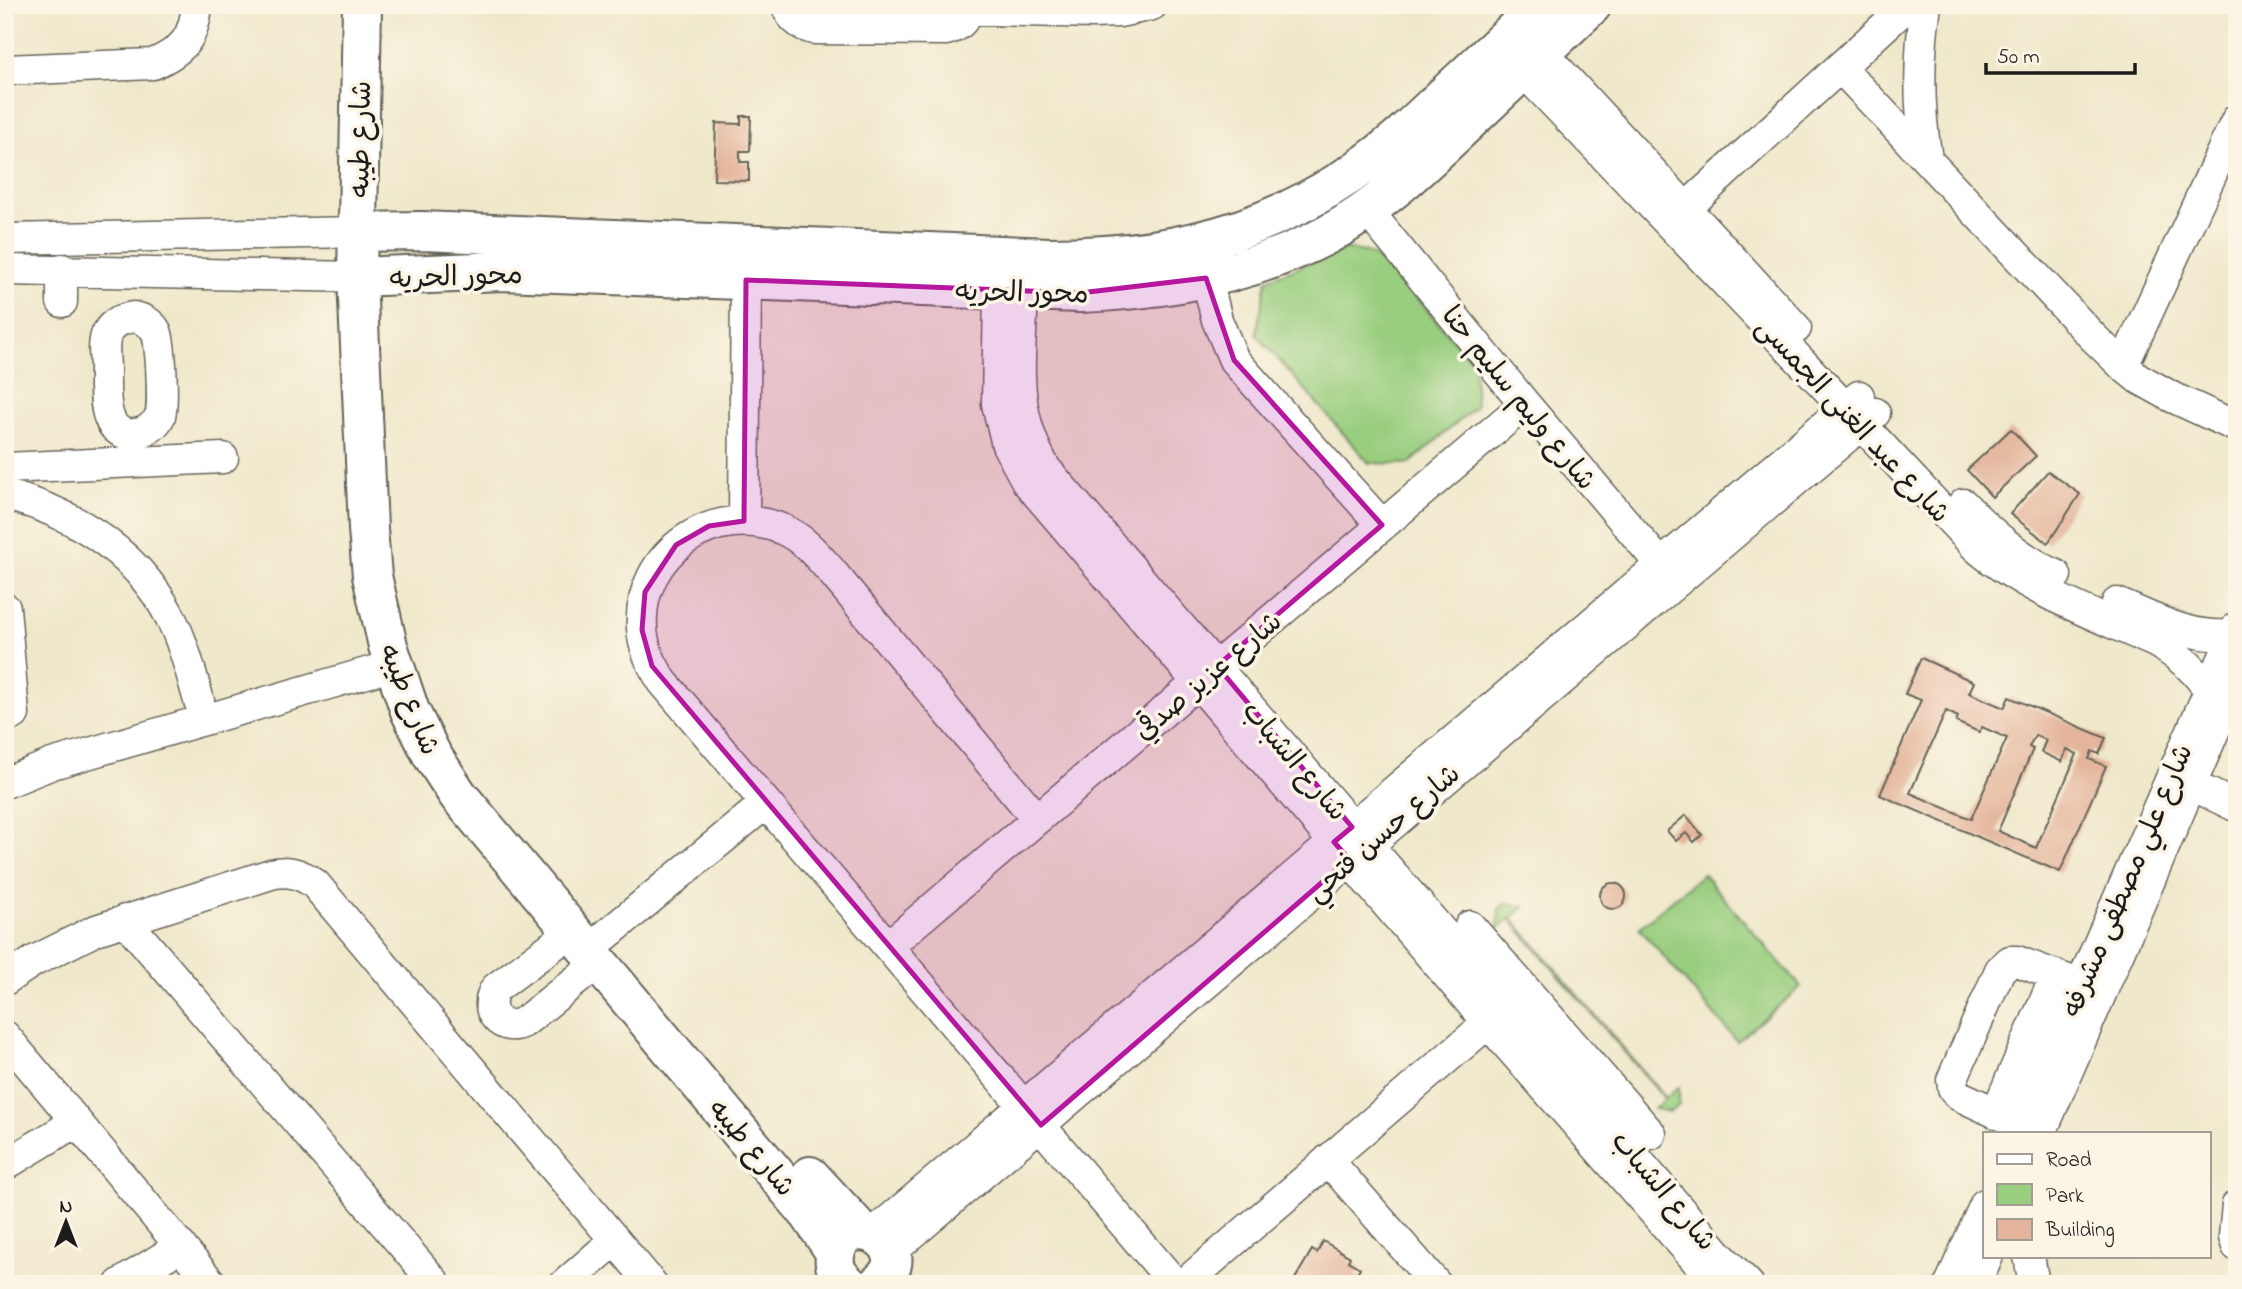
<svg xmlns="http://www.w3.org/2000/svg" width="2242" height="1289" viewBox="0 0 2242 1289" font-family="'Indie Flower','Playpen Sans Arabic',sans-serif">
<rect width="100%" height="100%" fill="#fcf5e5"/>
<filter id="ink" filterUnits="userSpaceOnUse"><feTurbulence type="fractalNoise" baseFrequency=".0143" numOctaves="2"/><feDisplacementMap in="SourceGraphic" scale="14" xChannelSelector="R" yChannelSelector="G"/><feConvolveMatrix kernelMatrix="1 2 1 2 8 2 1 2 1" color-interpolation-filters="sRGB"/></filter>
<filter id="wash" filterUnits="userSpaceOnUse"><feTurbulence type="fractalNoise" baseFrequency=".00686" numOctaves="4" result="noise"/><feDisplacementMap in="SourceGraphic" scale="28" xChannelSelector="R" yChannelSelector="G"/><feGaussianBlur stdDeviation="1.57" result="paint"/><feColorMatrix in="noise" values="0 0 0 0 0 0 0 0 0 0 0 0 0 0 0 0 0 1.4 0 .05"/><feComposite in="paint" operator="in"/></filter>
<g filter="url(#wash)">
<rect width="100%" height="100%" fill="#efe8cb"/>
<!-- green -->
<path fill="#99ce7f" stroke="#5a754e" stroke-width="2" d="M 1344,249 L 1366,252 L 1387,264 L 1474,364 L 1476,406 L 1409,464 L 1369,463 L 1256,334 L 1267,279 Z
M 1703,874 L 1801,987 L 1737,1041 L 1639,928 Z
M 1506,903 L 1524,907 L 1512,918 L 1666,1098 L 1679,1087 L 1679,1105 L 1670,1112 L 1654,1109 L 1665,1099 L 1510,919 L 1498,929 L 1499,909 Z"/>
<g id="blocks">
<!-- building -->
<path fill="#e4b59c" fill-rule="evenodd" d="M 741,116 L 751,116 L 750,151 L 740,151 L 740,162 L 749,162 L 749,181 L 714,180 L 716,123 L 741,124 Z
M 2011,429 L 2036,456 L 1992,497 L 1967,470 Z
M 2048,471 L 2080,494 L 2048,543 L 2010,514 Z
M 1921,658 L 1974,682 L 1969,693 L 2004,708 L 2009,697 L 2106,738 L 2099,754 L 2092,751 L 2089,759 L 2106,766 L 2060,872 L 1880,795 L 1921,700 L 1905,694 ZM 1946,711 L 1958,717 L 1956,722 L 1979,732 L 1982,727 L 2007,738 L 1971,819 L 1910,793 ZM 2035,735 L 2046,740 L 2041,752 L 2062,762 L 2067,749 L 2077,754 L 2036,848 L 1998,831 L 2033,749 L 2029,747 Z
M 1686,815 L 1702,835 L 1694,842 L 1686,833 L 1676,841 L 1667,831 Z
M1600 896a13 13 0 1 1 26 0a13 13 0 1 1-26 0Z
M 1323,1241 L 1350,1257 L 1348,1261 L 1360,1268 L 1355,1276 L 1364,1280 L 1362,1284 L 1292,1284 L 1312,1250 L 1317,1253 Z"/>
</g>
</g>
<g filter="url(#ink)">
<use href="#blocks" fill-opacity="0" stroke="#666359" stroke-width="2"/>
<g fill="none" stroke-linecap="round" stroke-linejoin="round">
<defs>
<path id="minor" d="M 786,5 C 791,18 799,25 813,29 L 946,30 C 958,27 964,22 968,10
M 821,5 L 1093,13 L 1119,12 L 1152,5
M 1926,5 C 1918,58 1918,107 1927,159
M 1542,52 L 1796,328
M 1840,67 L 2093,337 L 2123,366 L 2138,378 L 2172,397 L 2237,427
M 5,70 L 153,64 C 183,51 194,38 197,5
M 1523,71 L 1861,424 L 1976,547 C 2025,590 2099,616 2157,643 C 2190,662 2205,680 2222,713
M 1686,208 L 1908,5
M 1367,210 L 1525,404 L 1673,579
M 5,239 L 357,232
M 1202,259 L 1217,320 L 1234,360 L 1382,525
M 62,269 L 62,302
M 5,270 L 357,277
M 999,291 L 997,404 L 1007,445 L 1027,482 L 1488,1023 L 1717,1284
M 1023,292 C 1021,358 1010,408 1046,469 L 1718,1254 L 1748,1284
M 133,317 C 143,319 151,322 156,331 C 161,340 164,405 160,416 C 157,423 148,431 140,433 C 101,442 105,393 105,370 C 105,358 102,344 107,333 C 113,322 122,319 133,317 Z
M 2123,366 L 2237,119
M 5,468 L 223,458
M 5,495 C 78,513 145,558 176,629 C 186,652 192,676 199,701
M 1963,504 C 1991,533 2019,558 2056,575
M 744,521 L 746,280
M 2117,603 C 2155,619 2194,641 2237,634
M 5,608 L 14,714
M 5,783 L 52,764 L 394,665
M 2192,785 L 2237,807
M 1037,819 L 832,572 C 818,556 804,539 784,530 C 715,500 637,553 642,628 C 643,648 652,666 663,682 L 1175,1284
M 125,920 L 436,1284
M 1470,926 L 1651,1134
M 571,932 L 496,988 C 481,1009 501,1034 524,1022 L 598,963
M 605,936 L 766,803
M 888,946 L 1525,404
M 5,980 L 34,961 L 96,930 L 271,874 C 288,870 300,873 315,884 L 652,1284
M 5,1036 L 212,1284
M 1996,1113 L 2056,975
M 2020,1124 L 1958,1095 L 1953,1088 L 1952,1080 L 2000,970 L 2010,961 L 2017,961 L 2081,985
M 2016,1133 L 2237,627
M 2041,1133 L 2237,678
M 1328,1160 L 1436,1284
M 5,1165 L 76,1122
M 2237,1205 L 2234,1237 L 2237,1246
M 874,1233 L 1859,396
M 891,1252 L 1875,413
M 2029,1256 L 2034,1284
M 120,1284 L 181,1246
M 565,1284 L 615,1240
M 1184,1284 L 1488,1023
M 1950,1284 L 1985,1204
M 1976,1284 L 1988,1256"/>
<path id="major" d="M 362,5 L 357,277 L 368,529 L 372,576 L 388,646 L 410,711 L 432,755 L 458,795 L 809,1214 L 835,1252
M 357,232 L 422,231 L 1049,257 C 1188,257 1297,226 1403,134 L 1541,5
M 357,277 L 503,271 L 1080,293 C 1165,290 1251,275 1327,235 C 1379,207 1422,166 1464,126 C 1507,86 1549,45 1592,5
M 810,1176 L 861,1231
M 848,1284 C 839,1277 833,1267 835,1256 C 843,1203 925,1246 878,1284"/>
</defs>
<!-- minor casing -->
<use href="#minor" stroke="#666359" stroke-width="33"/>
<!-- major casing -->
<use href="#major" stroke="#666359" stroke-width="42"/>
<!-- minor -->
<use href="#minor" stroke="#fff" stroke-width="30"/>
<!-- major -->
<use href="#major" stroke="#fff" stroke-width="38"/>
</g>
</g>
<!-- marked area -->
<path fill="#b5179e" fill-opacity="0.2" stroke="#b5179e" stroke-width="5" stroke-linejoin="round" d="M 1206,278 L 1234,360 L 1382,525 L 1217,666 L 1352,827 L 1334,842 L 1349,859 L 1041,1125 L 652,666 L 642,630 L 645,592 L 676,545 L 709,526 L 744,521 L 746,280 L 1080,293 Z"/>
<g text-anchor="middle" stroke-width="7" stroke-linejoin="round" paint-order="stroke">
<!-- street labels -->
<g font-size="28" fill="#1c1c1c" stroke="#fcf5e5">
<text transform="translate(359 139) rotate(-89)" y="10">شارع طيبه</text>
<text transform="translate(456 275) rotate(-2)" y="10">محور الحريه</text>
<text transform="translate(1022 291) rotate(1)" y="10">محور الحريه</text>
<text transform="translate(1520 397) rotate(51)" y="10">شارع وليم سليم حنا</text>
<text transform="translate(1854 419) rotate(47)" y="10">شارع عبد الغنى الجمسى</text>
<text transform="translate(1207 675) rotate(-40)" y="10">شارع عزيز صدقي</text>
<text transform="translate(411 699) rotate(68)" y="10">شارع طيبه</text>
<text transform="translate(1296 760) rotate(50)" y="10">شارع الشباب</text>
<text transform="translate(1382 832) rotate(-41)" y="10">شارع حسن فتحي</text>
<text transform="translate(2126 880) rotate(-67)" y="10">شارع علي مصطفى مشرفه</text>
<text transform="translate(753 1147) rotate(50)" y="10">شارع طيبه</text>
<text transform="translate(1665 1190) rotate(50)" y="10">شارع الشباب</text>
</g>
</g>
<!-- margin -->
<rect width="2242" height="1289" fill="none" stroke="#fcf5e5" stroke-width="28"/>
<!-- legend -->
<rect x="1983" y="1132" width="228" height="126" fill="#fcf5e5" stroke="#a29e95" stroke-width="2"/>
<rect x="1997" y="1154" width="35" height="10" fill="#ffffff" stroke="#a29e95" stroke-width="2"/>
<text x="2046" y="1166" font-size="21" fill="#1c1c1c">Road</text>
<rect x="1997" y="1184" width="35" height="21" fill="#99ce7f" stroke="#a29e95" stroke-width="2"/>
<text x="2046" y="1202" font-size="21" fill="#1c1c1c">Park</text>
<rect x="1997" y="1219" width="35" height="21" fill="#e4b59c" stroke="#a29e95" stroke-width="2"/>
<text x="2046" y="1236" font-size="21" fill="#1c1c1c">Building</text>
<!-- north arrow -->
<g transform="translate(66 1222)" stroke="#fcf5e5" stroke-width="5" paint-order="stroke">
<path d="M0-5L12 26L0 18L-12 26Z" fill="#1c1c1c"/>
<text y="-10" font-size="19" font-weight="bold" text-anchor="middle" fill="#1c1c1c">N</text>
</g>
<!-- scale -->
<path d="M1986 63v10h149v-10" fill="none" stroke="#1c1c1c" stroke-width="3.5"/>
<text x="1997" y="63" font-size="21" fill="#1c1c1c" stroke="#fcf5e5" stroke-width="5" paint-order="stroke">50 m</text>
</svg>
